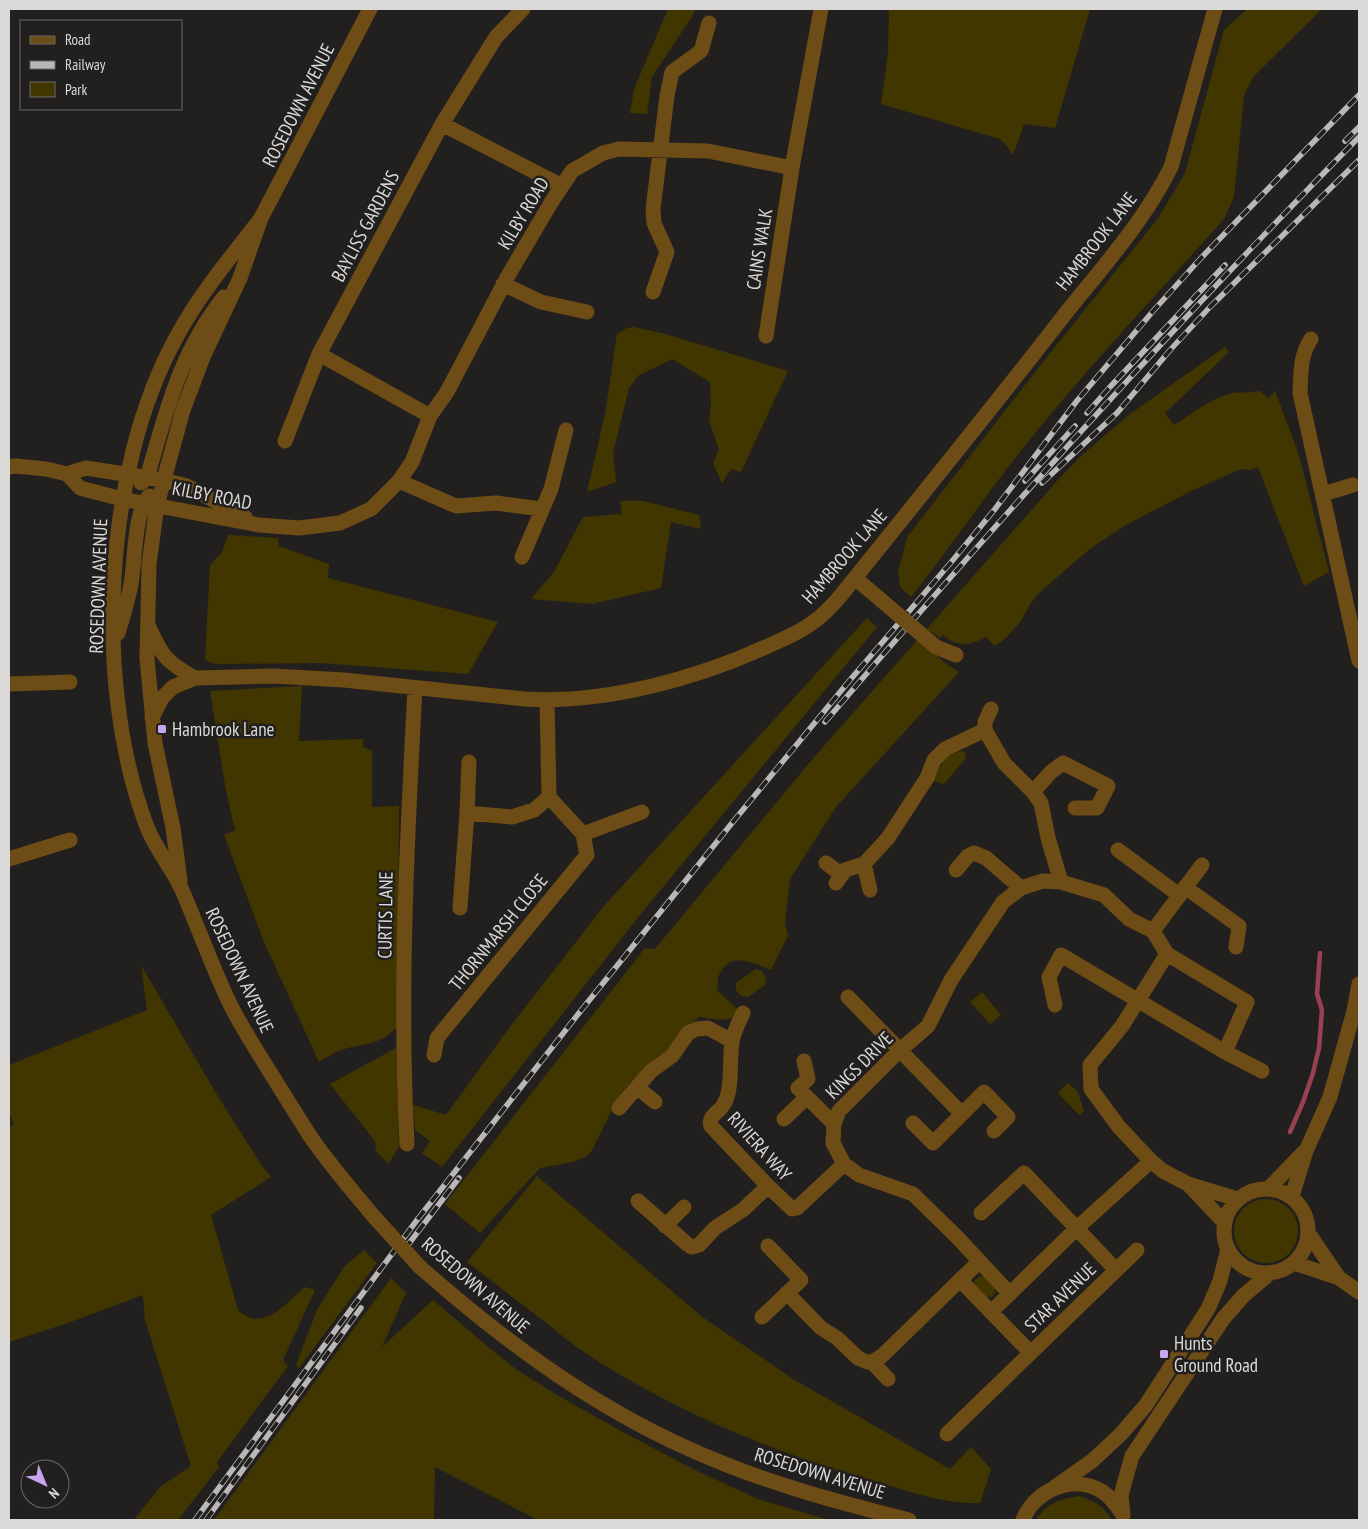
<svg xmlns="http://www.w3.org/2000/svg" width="1368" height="1529" viewBox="0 0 1368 1529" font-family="'PT Sans Narrow',sans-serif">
<rect width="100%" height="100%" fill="#22201e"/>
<!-- green -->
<path fill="#423600" d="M 668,9 L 696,9 L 691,18 L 652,77 L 647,114 L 630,113 L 634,89 Z
M 889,9 L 1090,9 L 1055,128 L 1024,124 L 1013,155 L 1007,146 L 1000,139 L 881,104 L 888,54 Z
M 1247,9 L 1322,9 L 1253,77 L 1244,96 L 1234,197 L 1224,219 C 1158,293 1090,365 1028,442 C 987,492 952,546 911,597 L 900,587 L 898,572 L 907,537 L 1039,367 L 1159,217 L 1185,173 L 1224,30 Z
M 634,327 L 665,334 L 788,371 L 741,472 L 731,469 L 722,483 L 713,463 L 719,450 L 709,421 L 711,403 L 710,382 L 672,359 L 639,375 L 629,388 L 613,453 L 616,482 L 587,492 L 605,414 L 617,334 L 627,328 Z
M 1225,347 L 1229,352 L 1165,413 L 1174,425 C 1192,414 1212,397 1233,393 C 1242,392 1251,393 1260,391 L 1268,398 L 1275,391 L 1298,452 L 1329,572 L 1304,586 L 1258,467 L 1251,470 L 1241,469 L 1191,491 L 1124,526 L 1091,548 L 1041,591 L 1032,601 L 1020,622 L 1007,637 L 995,646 L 986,637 C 970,646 957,647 943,635 L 940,638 L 931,631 L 921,642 L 945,663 L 959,672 L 836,807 L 790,879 L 785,923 L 788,936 L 771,970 C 753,963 730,950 719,975 C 717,979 718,986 717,990 L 737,1009 L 732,1018 C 719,1022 713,1018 699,1017 L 685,1029 L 666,1054 L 657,1057 L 629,1084 L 618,1098 L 591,1152 L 585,1157 L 573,1162 L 540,1168 L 480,1233 L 445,1204 L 645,948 L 655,949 L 810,762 L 1057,481 L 1081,456 L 1130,414 Z
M 620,501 L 643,501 L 699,515 L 701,529 L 671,522 L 661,588 L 592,604 L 531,599 L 554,572 L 583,517 L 622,514 Z
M 228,535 L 278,538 L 279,546 L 329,564 L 328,578 L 498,622 L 468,674 L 320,663 L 215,664 L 205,660 L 210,565 L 222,552 Z
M 867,618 L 877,627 L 640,915 L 442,1167 L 422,1153 L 430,1141 L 415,1130 L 413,1105 L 446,1115 L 509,1028 L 604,906 Z
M 302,686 L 299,741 L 363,739 L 363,747 L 372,751 L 372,807 L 399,806 L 398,1025 C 381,1048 359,1042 336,1052 C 330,1055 324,1059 319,1062 L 264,942 L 224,835 L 235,830 L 226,791 L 210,691 Z
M 964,751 L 966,758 L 944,784 L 934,781 C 942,763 943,754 964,751 Z
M 141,965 L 214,1090 L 262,1166 L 271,1177 L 211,1215 L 238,1310 C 263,1334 286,1303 305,1287 L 315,1290 L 283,1360 L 288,1366 L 217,1462 L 219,1467 L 178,1520 L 134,1520 L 160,1487 L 191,1466 L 145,1320 L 143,1295 L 65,1324 L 9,1342 L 9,1127 L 14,1125 L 9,1113 L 9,1065 L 147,1010 Z
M 756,969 L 762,971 L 766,979 L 765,985 L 748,997 L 741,996 L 736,990 L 736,983 Z
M 982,992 L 1001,1015 L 990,1024 L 970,1002 Z
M 396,1048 L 399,1147 L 388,1164 L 376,1151 L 375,1141 L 330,1084 Z
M 1068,1083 L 1078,1092 L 1084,1111 L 1079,1115 L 1058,1093 Z
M 537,1176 L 701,1316 L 793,1379 L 950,1469 L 971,1447 L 991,1469 L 980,1503 C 942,1504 902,1489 866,1479 C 767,1450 670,1409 584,1352 C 570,1343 558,1332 545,1322 C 519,1302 493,1282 467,1262 Z
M1234 1231a32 32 0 1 1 64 0a32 32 0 1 1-64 0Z
M 364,1250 L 377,1263 L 299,1368 L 296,1365 L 317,1310 L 344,1267 Z
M 980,1276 L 984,1276 L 995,1287 L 995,1293 L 992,1297 L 986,1297 L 974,1284 L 975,1280 Z
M 391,1278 L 406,1293 L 382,1347 L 433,1300 L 493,1351 L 517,1370 L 557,1395 L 630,1436 L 699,1472 L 758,1499 L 829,1520 L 538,1520 L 435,1467 L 434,1520 L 214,1520 Z
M 1080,1496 C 1095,1502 1104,1506 1112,1520 L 1036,1520 C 1048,1502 1060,1499 1080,1496 Z"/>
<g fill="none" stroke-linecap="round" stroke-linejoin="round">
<!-- stream -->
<path stroke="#9a4052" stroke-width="4.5" d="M 1290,1132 L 1303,1102 L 1313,1073 L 1319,1048 L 1322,1010 L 1317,994 L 1320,953"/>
<!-- minor -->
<path stroke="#6e4c16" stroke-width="15" d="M 442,124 L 496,37 L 523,9
M 261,218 C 232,256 200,293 177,336 C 103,469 93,685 147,827 C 156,850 172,868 182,890 C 199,929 213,970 232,1008 C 245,1033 260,1056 275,1080 C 286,1098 298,1117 310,1136 C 330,1165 353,1192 376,1219
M 503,284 L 541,302 L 587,312
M 653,292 L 667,252 L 654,223 L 653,209 L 667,96 L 672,72 L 701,51 L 709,23
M 766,336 L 792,168 L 821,9
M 1311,339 C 1300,355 1301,374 1300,393 L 1359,661
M 430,416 L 319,354 L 442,124 L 562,186
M 285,441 L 319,354
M 9,467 L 16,466 L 46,469 L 67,474 L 86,468 L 163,480 L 187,486 L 245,517
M 67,474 L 80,488 L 122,499 L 259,525 L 299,528 L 340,523 L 371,509 L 399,481 L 412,462 L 430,416 L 447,392 L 509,274 L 552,201 L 572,171 L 603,153 L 619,149 L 708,151 L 792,168
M 399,481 L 456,506 L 496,503 L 541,509
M 141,483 L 147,478 C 166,412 180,352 224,297
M 1323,494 L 1353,485
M 522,557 L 551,489 L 566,430
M 855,578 L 881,600
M 149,627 C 162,656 166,662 195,678
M 118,633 C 123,617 128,601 131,584 C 135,562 134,512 149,496
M 936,647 L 956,655
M 9,684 L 70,682
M 991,709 L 985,722 L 985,730 L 1004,763 L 1033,792 L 1041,803 L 1048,838 L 1061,882
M 152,718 L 162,698 L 173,687 L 195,678 L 274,676 L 344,680 L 525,699 C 604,704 696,679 768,646 C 783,639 799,633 812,623 C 824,615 833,605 842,594 C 916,502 990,411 1062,318 C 1100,270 1144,222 1171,167 L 1215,9
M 469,762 L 467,813 L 512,817 L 534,810 L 549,797
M 1033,792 L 1051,772 L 1063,763 L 1108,786 L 1097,808 L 1075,808
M 583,834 L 642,812
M 1118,850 L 1179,895
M 9,859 L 70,840
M 826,863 L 842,875
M 864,864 L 870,890
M 956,870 L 968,856 L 974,853 L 986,858 L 1021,888
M 180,880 L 173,828 L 155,743 L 147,658 L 149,564 L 157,505 L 183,410 L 203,357 L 240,278 L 261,218 L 370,9
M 836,883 L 845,870 L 864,864 L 888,838 L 927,778 L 934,760 L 945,749 L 985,730
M 1185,887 L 1239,926 L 1236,947
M 460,908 L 467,813
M 1153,931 L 1202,865
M 1167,954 L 1247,1002 L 1225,1052
M 848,997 L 962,1114
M 1055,1005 L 1049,977 L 1061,955 L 1225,1052 L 1262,1071
M 743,1013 C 739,1022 733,1033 732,1042 C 729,1060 733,1089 724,1104 C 720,1112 707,1116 711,1126 L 768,1186 L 792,1209 L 797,1208 L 844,1164
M 434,1055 L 437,1038 L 587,855 L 583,834 L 549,797 L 547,700
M 804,1061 L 808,1079 L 798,1088 L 834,1124
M 638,1088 L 655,1102
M 619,1108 L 651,1071 L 672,1056 L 688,1033 L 697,1029 L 708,1028 L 732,1041
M 784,1119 L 807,1097
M 913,1123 L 933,1143 L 984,1092 L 1008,1117 L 994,1131
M 407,1144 C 399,992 407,840 415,688
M 1189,1185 L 1224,1222
M 1269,1188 L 1304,1152
M1224 1231a42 42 0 1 1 84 0a42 42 0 1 1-84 0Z
M 1292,1196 L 1306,1151 L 1330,1097 L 1354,1011 L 1359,984
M 638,1201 L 687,1244 L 692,1247 L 699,1245 L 715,1228 L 744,1209 L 768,1186
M 981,1213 L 1024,1173 L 1116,1270
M 665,1226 L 684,1207
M 979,1262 L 960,1280 L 991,1312 L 1077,1228 L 1151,1161
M 1294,1263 L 1339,1278 L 1309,1234
M 420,1267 C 507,1344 601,1413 710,1458 C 774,1485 841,1503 909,1520
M 1339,1278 L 1359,1292
M 787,1293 L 821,1328 L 837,1338 L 858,1358 L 867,1362 L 872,1362 L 882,1356 L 960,1280
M 1010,1294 L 957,1237 L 913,1194 L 859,1175 L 844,1164 L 833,1143 L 834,1124 L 839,1111 L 899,1051 L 928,1026 L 951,980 L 1003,902 L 1021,888 L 1043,881 L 1061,882 L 1104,895 L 1129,919 L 1153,931 L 1167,954 L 1122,1026 L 1090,1065 L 1091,1089 L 1119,1127 L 1151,1161 L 1163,1171 L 1188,1184 L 1237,1199
M 991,1312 L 1031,1353
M 762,1317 L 801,1280 L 768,1246
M 872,1362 L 888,1379
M 947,1434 L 1137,1250
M 1055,1487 L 1092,1461 L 1121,1434 L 1146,1405 L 1208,1309 L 1220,1281 L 1228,1249
M 1123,1515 L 1121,1495 L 1132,1456 L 1223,1319 L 1243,1296 L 1270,1273
M 1023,1520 C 1034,1490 1074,1473 1103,1492 C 1112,1498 1117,1506 1123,1515"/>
<defs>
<path id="rail" d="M 1345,141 L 1359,127
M 1087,413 L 1110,387 L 1225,265
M 1025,481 L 1075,426
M 1042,483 L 1117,413 L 1171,349 L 1209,308 L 1359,160
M 825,722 C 997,521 1174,325 1359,137
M 404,1250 L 459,1178
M 195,1520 L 417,1220 L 579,1013 L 732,823 L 850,680 L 953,560 L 995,509 L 1076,402 L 1154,310 L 1201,258 L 1359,95
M 206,1520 L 361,1308"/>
</defs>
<!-- rail casing -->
<use href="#rail" stroke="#bab8b6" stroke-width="5.5"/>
<!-- rail -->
<use href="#rail" stroke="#22201e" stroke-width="4" stroke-dasharray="11" stroke-linecap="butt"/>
<!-- minor-bridge -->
<path stroke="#6e4c16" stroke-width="15" d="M 881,600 L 936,647
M 376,1219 L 420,1267"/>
</g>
<!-- markers -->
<g fill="#c8a6ef" stroke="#22201e" stroke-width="2">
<rect x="157" y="724" width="10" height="10" rx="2.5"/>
<rect x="1159" y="1349" width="10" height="10" rx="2.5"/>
</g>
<g text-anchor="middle" stroke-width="5" stroke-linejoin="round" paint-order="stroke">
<!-- street labels -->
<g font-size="19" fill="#dbd9d8" stroke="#22201e">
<text transform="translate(298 105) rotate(-63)" y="7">ROSEDOWN AVENUE</text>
<text transform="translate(523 213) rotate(-59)" y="7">KILBY ROAD</text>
<text transform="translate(365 226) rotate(-62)" y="7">BAYLISS GARDENS</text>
<text transform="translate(1096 241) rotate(-52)" y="7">HAMBROOK LANE</text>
<text transform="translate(759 249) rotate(-81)" y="7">CAINS WALK</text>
<text transform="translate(212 495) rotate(11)" y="7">KILBY ROAD</text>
<text transform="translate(844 556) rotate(-49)" y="7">HAMBROOK LANE</text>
<text transform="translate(98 586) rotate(-88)" y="7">ROSEDOWN AVENUE</text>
<text transform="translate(385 915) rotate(-89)" y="7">CURTIS LANE</text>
<text transform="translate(498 932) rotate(-51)" y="7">THORNMARSH CLOSE</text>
<text transform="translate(240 970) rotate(65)" y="7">ROSEDOWN AVENUE</text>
<text transform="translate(859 1065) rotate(-45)" y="7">KINGS DRIVE</text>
<text transform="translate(760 1146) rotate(48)" y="7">RIVIERA WAY</text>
<text transform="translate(476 1285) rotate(41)" y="7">ROSEDOWN AVENUE</text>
<text transform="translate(1060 1297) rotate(-44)" y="7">STAR AVENUE</text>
<text transform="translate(820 1473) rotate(17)" y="7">ROSEDOWN AVENUE</text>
</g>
<!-- poi labels -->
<g font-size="19" fill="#dbd9d8" stroke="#22201e" text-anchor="start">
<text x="172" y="736">Hambrook Lane</text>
<text x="1174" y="1350">Hunts<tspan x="1174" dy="22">Ground Road</tspan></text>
</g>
</g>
<!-- border -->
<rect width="1368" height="1529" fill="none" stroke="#dbd9d8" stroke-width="20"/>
<!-- legend -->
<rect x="20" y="20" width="162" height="90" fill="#22201e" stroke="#6c6a68"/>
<rect x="30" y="36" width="25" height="8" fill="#6e4c16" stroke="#6c6a68"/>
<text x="65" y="45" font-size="15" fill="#dbd9d8">Road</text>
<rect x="30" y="61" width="25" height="8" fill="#bab8b6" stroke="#6c6a68"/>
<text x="65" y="70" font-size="15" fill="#dbd9d8">Railway</text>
<rect x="30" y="82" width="25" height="15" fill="#423600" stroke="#6c6a68"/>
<text x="65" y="95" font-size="15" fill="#dbd9d8">Park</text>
<!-- north arrow -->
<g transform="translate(45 1484) rotate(136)"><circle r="24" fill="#22201e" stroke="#6c6a68"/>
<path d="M0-4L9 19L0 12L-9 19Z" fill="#c8a6ef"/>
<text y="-8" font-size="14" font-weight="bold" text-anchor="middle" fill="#dbd9d8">N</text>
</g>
</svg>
